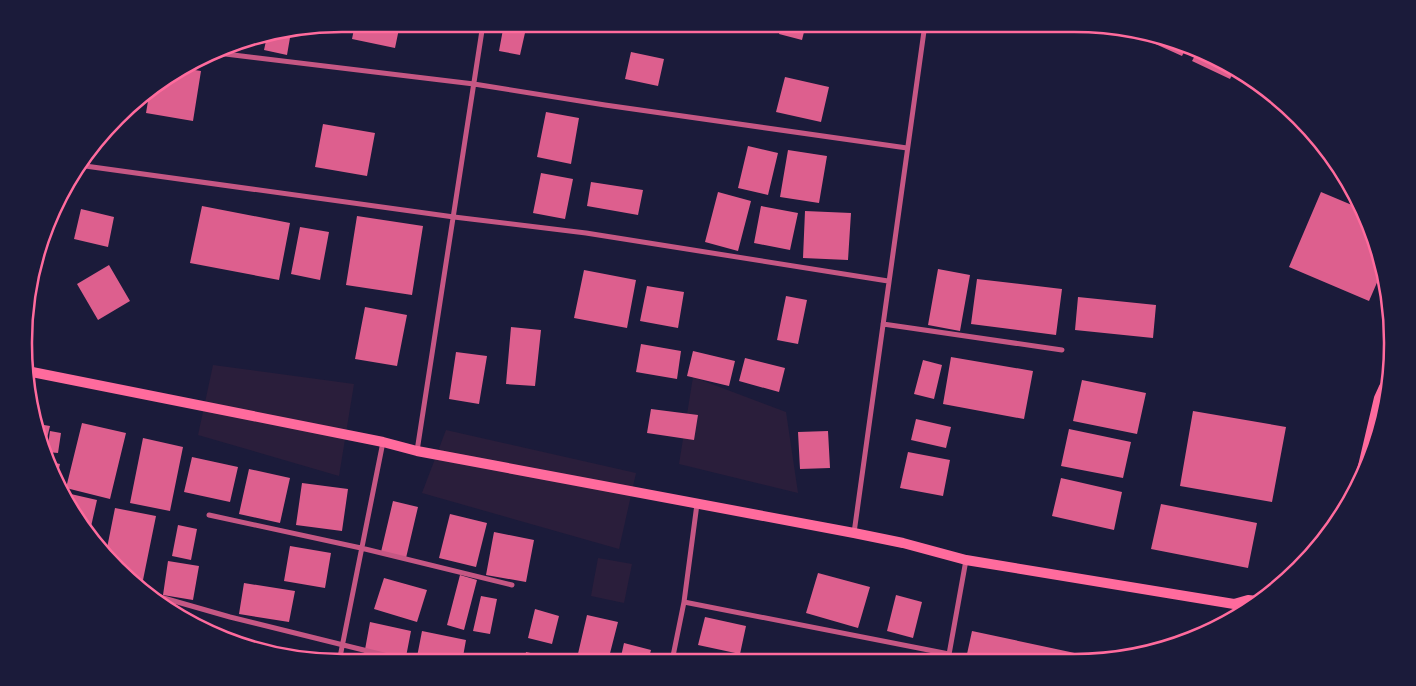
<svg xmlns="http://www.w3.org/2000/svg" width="1416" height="686" viewBox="0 0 1416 686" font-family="'IBM Plex Serif',serif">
<rect width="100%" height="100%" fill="#1b1b3a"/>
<!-- green -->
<path fill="#2a1e3b" d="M 213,365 L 354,384 L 339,476 L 198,435 Z
M 693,377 L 786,412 L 798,493 L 679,464 Z
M 446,430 L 636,473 L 619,549 L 422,493 Z
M 598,558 L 632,564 L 624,603 L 591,596 Z"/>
<!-- building -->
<path fill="#dd5f8e" d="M 355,24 L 400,24 L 395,48 L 352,39 Z
M 504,24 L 527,24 L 520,55 L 499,51 Z
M 659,24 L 693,24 L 692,30 Z
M 782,24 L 806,24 L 802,40 L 779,34 Z
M 291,32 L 287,55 L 264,50 L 267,36 Z
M 1152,39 L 1166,42 L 1187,46 L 1182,56 L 1151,42 Z
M 1198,50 L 1233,73 L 1230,79 L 1192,61 Z
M 631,52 L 664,59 L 658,86 L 625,79 Z
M 188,69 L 201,71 L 193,121 L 146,113 L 150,89 Z
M 785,77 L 829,87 L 821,122 L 776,112 Z
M 546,112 L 579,118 L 571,164 L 537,157 Z
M 323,124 L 375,133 L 367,176 L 315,167 Z
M 748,146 L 778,153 L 768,195 L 738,188 Z
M 788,150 L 827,156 L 819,203 L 780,197 Z
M 541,173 L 573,179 L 565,219 L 533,213 Z
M 591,182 L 643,190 L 638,215 L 587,206 Z
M 718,192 L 751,201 L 738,251 L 705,242 Z
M 1321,192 L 1359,208 L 1368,221 L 1379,278 L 1369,301 L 1289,267 Z
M 202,206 L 290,223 L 279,280 L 190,263 Z
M 761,206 L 798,213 L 790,250 L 754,243 Z
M 81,209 L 114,217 L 108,247 L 74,239 Z
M 805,211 L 851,213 L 848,260 L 803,258 Z
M 357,216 L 423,226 L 412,295 L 346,285 Z
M 300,227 L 329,232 L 320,280 L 291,274 Z
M 43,249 L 32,304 L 29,303 L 30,280 Z
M 109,265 L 130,301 L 98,320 L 77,284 Z
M 938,269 L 970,275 L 960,331 L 928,325 Z
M 584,270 L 636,280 L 627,328 L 574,318 Z
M 977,279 L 1062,289 L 1056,335 L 971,324 Z
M 647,286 L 684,292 L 678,328 L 640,321 Z
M 786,296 L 807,300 L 798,344 L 777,340 Z
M 1078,297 L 1156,305 L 1153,338 L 1075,330 Z
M 365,307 L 407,315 L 397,366 L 355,359 Z
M 511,327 L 541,330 L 535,386 L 506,384 Z
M 641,344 L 681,351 L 677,379 L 636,372 Z
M 693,351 L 735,361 L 729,386 L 687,376 Z
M 456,352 L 487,356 L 479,404 L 449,399 Z
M 951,357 L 1033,371 L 1024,419 L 943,404 Z
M 745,358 L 785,368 L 779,392 L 739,381 Z
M 923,360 L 942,365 L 934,399 L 914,394 Z
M 1082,380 L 1146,393 L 1137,434 L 1073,421 Z
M 651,409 L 698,415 L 694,440 L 647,433 Z
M 1193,411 L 1286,427 L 1272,502 L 1180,486 Z
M 916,419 L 951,427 L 946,448 L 911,440 Z
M 82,423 L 126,433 L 110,499 L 66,488 Z
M 38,424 L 50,426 L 45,447 Z
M 1069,429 L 1131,442 L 1123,478 L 1061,466 Z
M 50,431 L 61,433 L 58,453 L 47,452 Z
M 828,431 L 830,468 L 800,469 L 798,432 Z
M 143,438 L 183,447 L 170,511 L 130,503 Z
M 908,452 L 950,460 L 943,496 L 900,488 Z
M 192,457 L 238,467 L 230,502 L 184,492 Z
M 50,462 L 60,464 L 56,481 L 54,474 Z
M 249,469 L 290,478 L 280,523 L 239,514 Z
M 1061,478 L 1122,492 L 1114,530 L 1052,516 Z
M 302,483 L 348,489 L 342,531 L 296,525 Z
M 62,492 L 97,500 L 90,531 Z
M 393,501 L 418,507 L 406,558 L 381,552 Z
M 1161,504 L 1257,523 L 1248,568 L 1151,549 Z
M 115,508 L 156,516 L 143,580 L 130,577 L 117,569 L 106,553 Z
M 450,514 L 487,523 L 476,567 L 439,558 Z
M 178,525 L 197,529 L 191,560 L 172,556 Z
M 494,532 L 534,540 L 526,582 L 486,575 Z
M 290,546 L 331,553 L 325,588 L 284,581 Z
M 168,561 L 199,566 L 193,600 L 163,595 Z
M 818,573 L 870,587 L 858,628 L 806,613 Z
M 460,575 L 477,580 L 464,630 L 447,625 Z
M 384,578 L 427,590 L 417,622 L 374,609 Z
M 244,583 L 295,591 L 289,622 L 239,614 Z
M 896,595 L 922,602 L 913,638 L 887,631 Z
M 481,596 L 497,599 L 490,634 L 473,631 Z
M 535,609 L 559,616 L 552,644 L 528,638 Z
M 587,615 L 618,622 L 608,661 L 592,661 L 577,658 Z
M 705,617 L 746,626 L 740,654 L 698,645 Z
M 370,622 L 411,631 L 405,662 L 396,662 L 364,655 Z
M 422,631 L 466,640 L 462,662 L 416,662 Z
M 972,631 L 1103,659 L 1103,660 L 996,660 L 967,654 Z
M 624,643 L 651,650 L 648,661 L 620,661 Z
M 526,652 L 566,661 L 565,661 L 524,662 Z"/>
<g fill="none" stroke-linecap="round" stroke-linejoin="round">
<!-- minor -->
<path stroke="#c65784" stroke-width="5" d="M 217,53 L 474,84 L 605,105 L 907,148
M 78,165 L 454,217 L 586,233 L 888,281
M 883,324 L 1062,350
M 417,451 L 483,24
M 209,515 L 361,548 L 512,585
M 854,533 L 925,24
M 160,597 L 230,617 L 412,662
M 684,602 L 949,654
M 948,660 L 966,560
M 672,661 L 684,602 L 697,504
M 339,662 L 383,442"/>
<!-- secondary -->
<path stroke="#ff6b9d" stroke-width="10" d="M 27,371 L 383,442 L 417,451 L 854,533 L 903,543 L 966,560 L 1234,604 L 1248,600 L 1258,601
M 1360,479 L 1379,398 L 1384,387"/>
</g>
<!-- crop -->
<path d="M0 0H1416V686H0ZM342 32H1074A310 310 0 0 1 1384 342V344A310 310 0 0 1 1074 654H342A310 310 0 0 1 32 344V342A310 310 0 0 1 342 32Z" fill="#1b1b3a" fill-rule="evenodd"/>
<path fill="none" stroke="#ff6b9d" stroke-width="2.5" d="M342 32H1074A310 310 0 0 1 1384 342V344A310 310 0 0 1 1074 654H342A310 310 0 0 1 32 344V342A310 310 0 0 1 342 32Z"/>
</svg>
